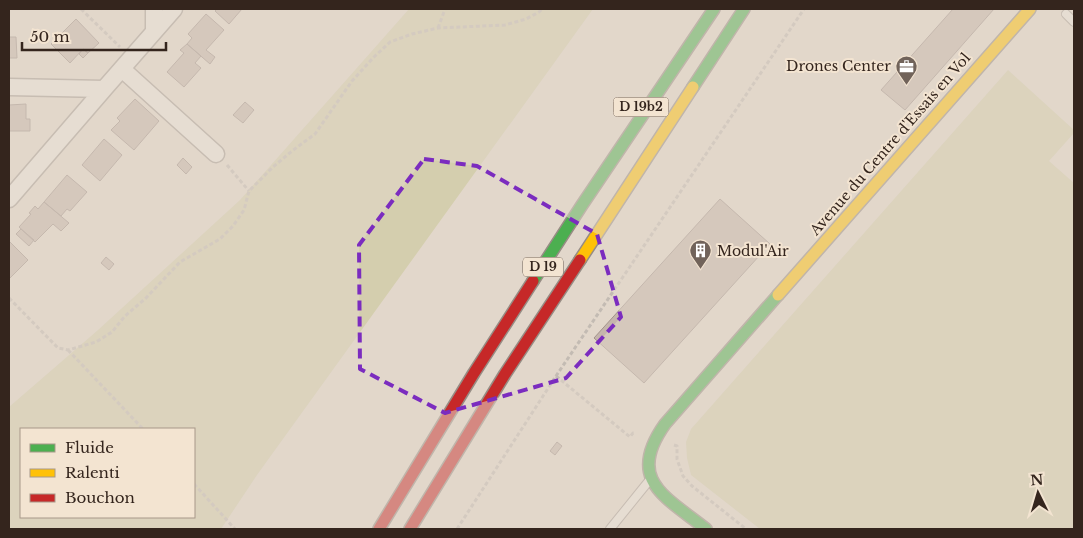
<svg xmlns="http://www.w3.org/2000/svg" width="1083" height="538" viewBox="0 0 1083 538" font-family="'Libre Baskerville',serif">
<rect width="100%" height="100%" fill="#e2d7cb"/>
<!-- green -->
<path fill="#d4ceae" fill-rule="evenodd" d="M 409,9 L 593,9 L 257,475 L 221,529 L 9,529 L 9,407 L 98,330 L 240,200 ZM 21,429 L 194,429 L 194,517 L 21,517 Z
M 1008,70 L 1074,130 L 1074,133 L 1049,161 L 1074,183 L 1074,529 L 760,529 L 691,475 L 687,458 L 686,442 L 691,429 Z"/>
<!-- building -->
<path fill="#c5b5ac" stroke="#a2938b" d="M 217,9 L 242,9 L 229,24 L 215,11 Z
M 953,9 L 994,9 L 905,110 L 881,90 Z
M 206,14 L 224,30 L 206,50 L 215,57 L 210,64 L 187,44 L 192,38 L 188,34 Z
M 76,19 L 99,43 L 88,53 L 83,49 L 70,63 L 51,44 Z
M 9,37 L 16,37 L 17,58 L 9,58 Z
M 187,44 L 201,56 L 195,63 L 201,68 L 184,87 L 167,72 L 184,53 L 180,50 Z
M 83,49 L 88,53 L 83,58 L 79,54 Z
M 135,99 L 159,121 L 134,150 L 111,130 L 120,121 L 117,118 Z
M 245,102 L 254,110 L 243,123 L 233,115 Z
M 26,104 L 26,119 L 30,119 L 30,131 L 9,131 L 9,105 Z
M 104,139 L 122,155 L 100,181 L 82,165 Z
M 183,158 L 192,167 L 186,174 L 177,165 Z
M 67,175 L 87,192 L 70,211 L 67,209 L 61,216 L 44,202 Z
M 720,199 L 770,244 L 644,383 L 594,338 Z
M 44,202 L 69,223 L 61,231 L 53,224 L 35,242 L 19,227 L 31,214 L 29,213 L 35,206 L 38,209 Z
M 21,229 L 34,240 L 29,246 L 16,234 Z
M 10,242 L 28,260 L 9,279 L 9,243 Z
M 106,257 L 114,264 L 109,270 L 101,263 Z
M 557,442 L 562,446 L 555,455 L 550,451 Z"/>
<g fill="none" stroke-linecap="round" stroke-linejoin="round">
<defs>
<path id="lane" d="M 1066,14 L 1074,22
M 610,529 L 648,482"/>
<path id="street" d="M 154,9 L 154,31
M 122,69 L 216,154
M 9,87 L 104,89 L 174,9
M 9,199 L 104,89"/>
<path id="fast" d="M 693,87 L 744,9
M 533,281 L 582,205 L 714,9
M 706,529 C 666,497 625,480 665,424 L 778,295"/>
<path id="slow" d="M 580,260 L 693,87
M 778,295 L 1030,9"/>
<path id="jam" d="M 379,529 L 474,373 L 533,281
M 410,529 L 505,374 L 580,260"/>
</defs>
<!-- lane casing -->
<use href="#lane" stroke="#a79d95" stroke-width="10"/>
<!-- street casing -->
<use href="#street" stroke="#a79d95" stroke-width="19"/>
<!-- fast casing -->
<use href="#fast" stroke="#978c84" stroke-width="14"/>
<!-- slow casing -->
<use href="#slow" stroke="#978c84" stroke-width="14"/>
<!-- jam casing -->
<use href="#jam" stroke="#978c84" stroke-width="14"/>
<!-- path -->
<path stroke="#c3bbb3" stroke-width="3" stroke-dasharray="4 2.5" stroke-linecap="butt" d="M 81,9 L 120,47
M 438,28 L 445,9
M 227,165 L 249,191
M 9,298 L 58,348 L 68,350 L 96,342 L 112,332 L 125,316 L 146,298 L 180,262 L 220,239 L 233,226 L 244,210 L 249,191 L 273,167 L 292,151 L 315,134 L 352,81 L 374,57 L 390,42 L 412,34 L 438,28 L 505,25 L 526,19 L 539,12 L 542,9
M 68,350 L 143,429
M 556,376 L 630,437 L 633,433 L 635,433
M 674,445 L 677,446 L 677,459 L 683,476 L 692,486 L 746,529
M 194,484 L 235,529
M 457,529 L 556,376 L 804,9"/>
<!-- lane -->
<use href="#lane" stroke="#eae4dc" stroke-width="8"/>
<!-- street -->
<use href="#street" stroke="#eae4dc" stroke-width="16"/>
<!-- fast -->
<use href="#fast" stroke="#4caf50" stroke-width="11"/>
<!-- slow -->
<use href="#slow" stroke="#ffc107" stroke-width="11"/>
<!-- jam -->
<use href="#jam" stroke="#c62828" stroke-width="11"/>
</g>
<!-- marked area -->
<path d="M0 0H1083V538H0ZM 424,159 L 477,166 L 597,234 L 621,317 L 566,378 L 445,413 L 360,369 L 359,245 Z" fill="#e2d7cb" fill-opacity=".55" fill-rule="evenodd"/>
<path fill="none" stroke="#7b2cbf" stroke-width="4" stroke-dasharray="10 6" stroke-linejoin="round" d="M 424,159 L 477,166 L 597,234 L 621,317 L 566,378 L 445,413 L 360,369 L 359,245 Z"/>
<!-- icons -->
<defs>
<symbol id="office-pin" viewBox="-11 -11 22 30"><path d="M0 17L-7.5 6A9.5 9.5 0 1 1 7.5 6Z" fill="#71635a" stroke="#f3e4d1"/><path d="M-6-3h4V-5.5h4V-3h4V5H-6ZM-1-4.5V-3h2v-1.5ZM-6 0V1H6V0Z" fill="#fff"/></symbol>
<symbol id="building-pin" viewBox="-11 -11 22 30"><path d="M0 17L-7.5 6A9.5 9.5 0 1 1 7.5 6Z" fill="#71635a" stroke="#f3e4d1"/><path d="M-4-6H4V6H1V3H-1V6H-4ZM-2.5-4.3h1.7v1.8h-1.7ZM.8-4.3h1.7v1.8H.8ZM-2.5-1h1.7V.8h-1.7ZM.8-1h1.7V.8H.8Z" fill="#fff"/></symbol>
</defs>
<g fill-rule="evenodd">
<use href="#office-pin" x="894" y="54" width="25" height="34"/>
<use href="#building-pin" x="688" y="238" width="25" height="34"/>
</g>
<g text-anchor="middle" stroke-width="4" stroke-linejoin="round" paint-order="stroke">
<!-- shield labels -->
<g fill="#f3e4d1" stroke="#6d5e53" stroke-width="1">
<rect x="613.5" y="97.5" width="55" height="19" rx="4"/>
<rect x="523" y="257.5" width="40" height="19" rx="4"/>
</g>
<g font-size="12" font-weight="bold" fill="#34251d">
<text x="641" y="111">D 19b2</text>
<text x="543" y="271">D 19</text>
</g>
<!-- poi labels -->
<g font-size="14" fill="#34251d" stroke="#f3e4d1" text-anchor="end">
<text x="891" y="71">Drones Center</text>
<text x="717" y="256" text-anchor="start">Modul'Air</text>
</g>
<!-- street labels -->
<g font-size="14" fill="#34251d" stroke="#f3e4d1">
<text transform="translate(890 144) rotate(-49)" y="5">Avenue du Centre d'Essais en Vol</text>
</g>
</g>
<!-- border -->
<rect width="1083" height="538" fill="none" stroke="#34251d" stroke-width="20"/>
<!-- legend -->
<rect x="20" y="428" width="175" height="90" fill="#f3e4d1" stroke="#a79889"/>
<rect x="30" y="444" width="25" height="8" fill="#4caf50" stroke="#a79889"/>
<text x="65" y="453" font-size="15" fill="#34251d">Fluide</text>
<rect x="30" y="469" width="25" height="8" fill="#ffc107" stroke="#a79889"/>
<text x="65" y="478" font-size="15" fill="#34251d">Ralenti</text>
<rect x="30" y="494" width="25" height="8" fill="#c62828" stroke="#a79889"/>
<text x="65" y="503" font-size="15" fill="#34251d">Bouchon</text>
<!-- north arrow -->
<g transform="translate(1038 493) rotate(355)" stroke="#f3e4d1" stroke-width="4" paint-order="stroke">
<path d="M0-4L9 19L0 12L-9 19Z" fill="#34251d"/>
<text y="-8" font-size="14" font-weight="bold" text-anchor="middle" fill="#34251d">N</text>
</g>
<!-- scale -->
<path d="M22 42v8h144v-8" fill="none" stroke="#34251d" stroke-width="2.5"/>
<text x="30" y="42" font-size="15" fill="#34251d" stroke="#f3e4d1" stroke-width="4" paint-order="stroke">50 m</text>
</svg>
